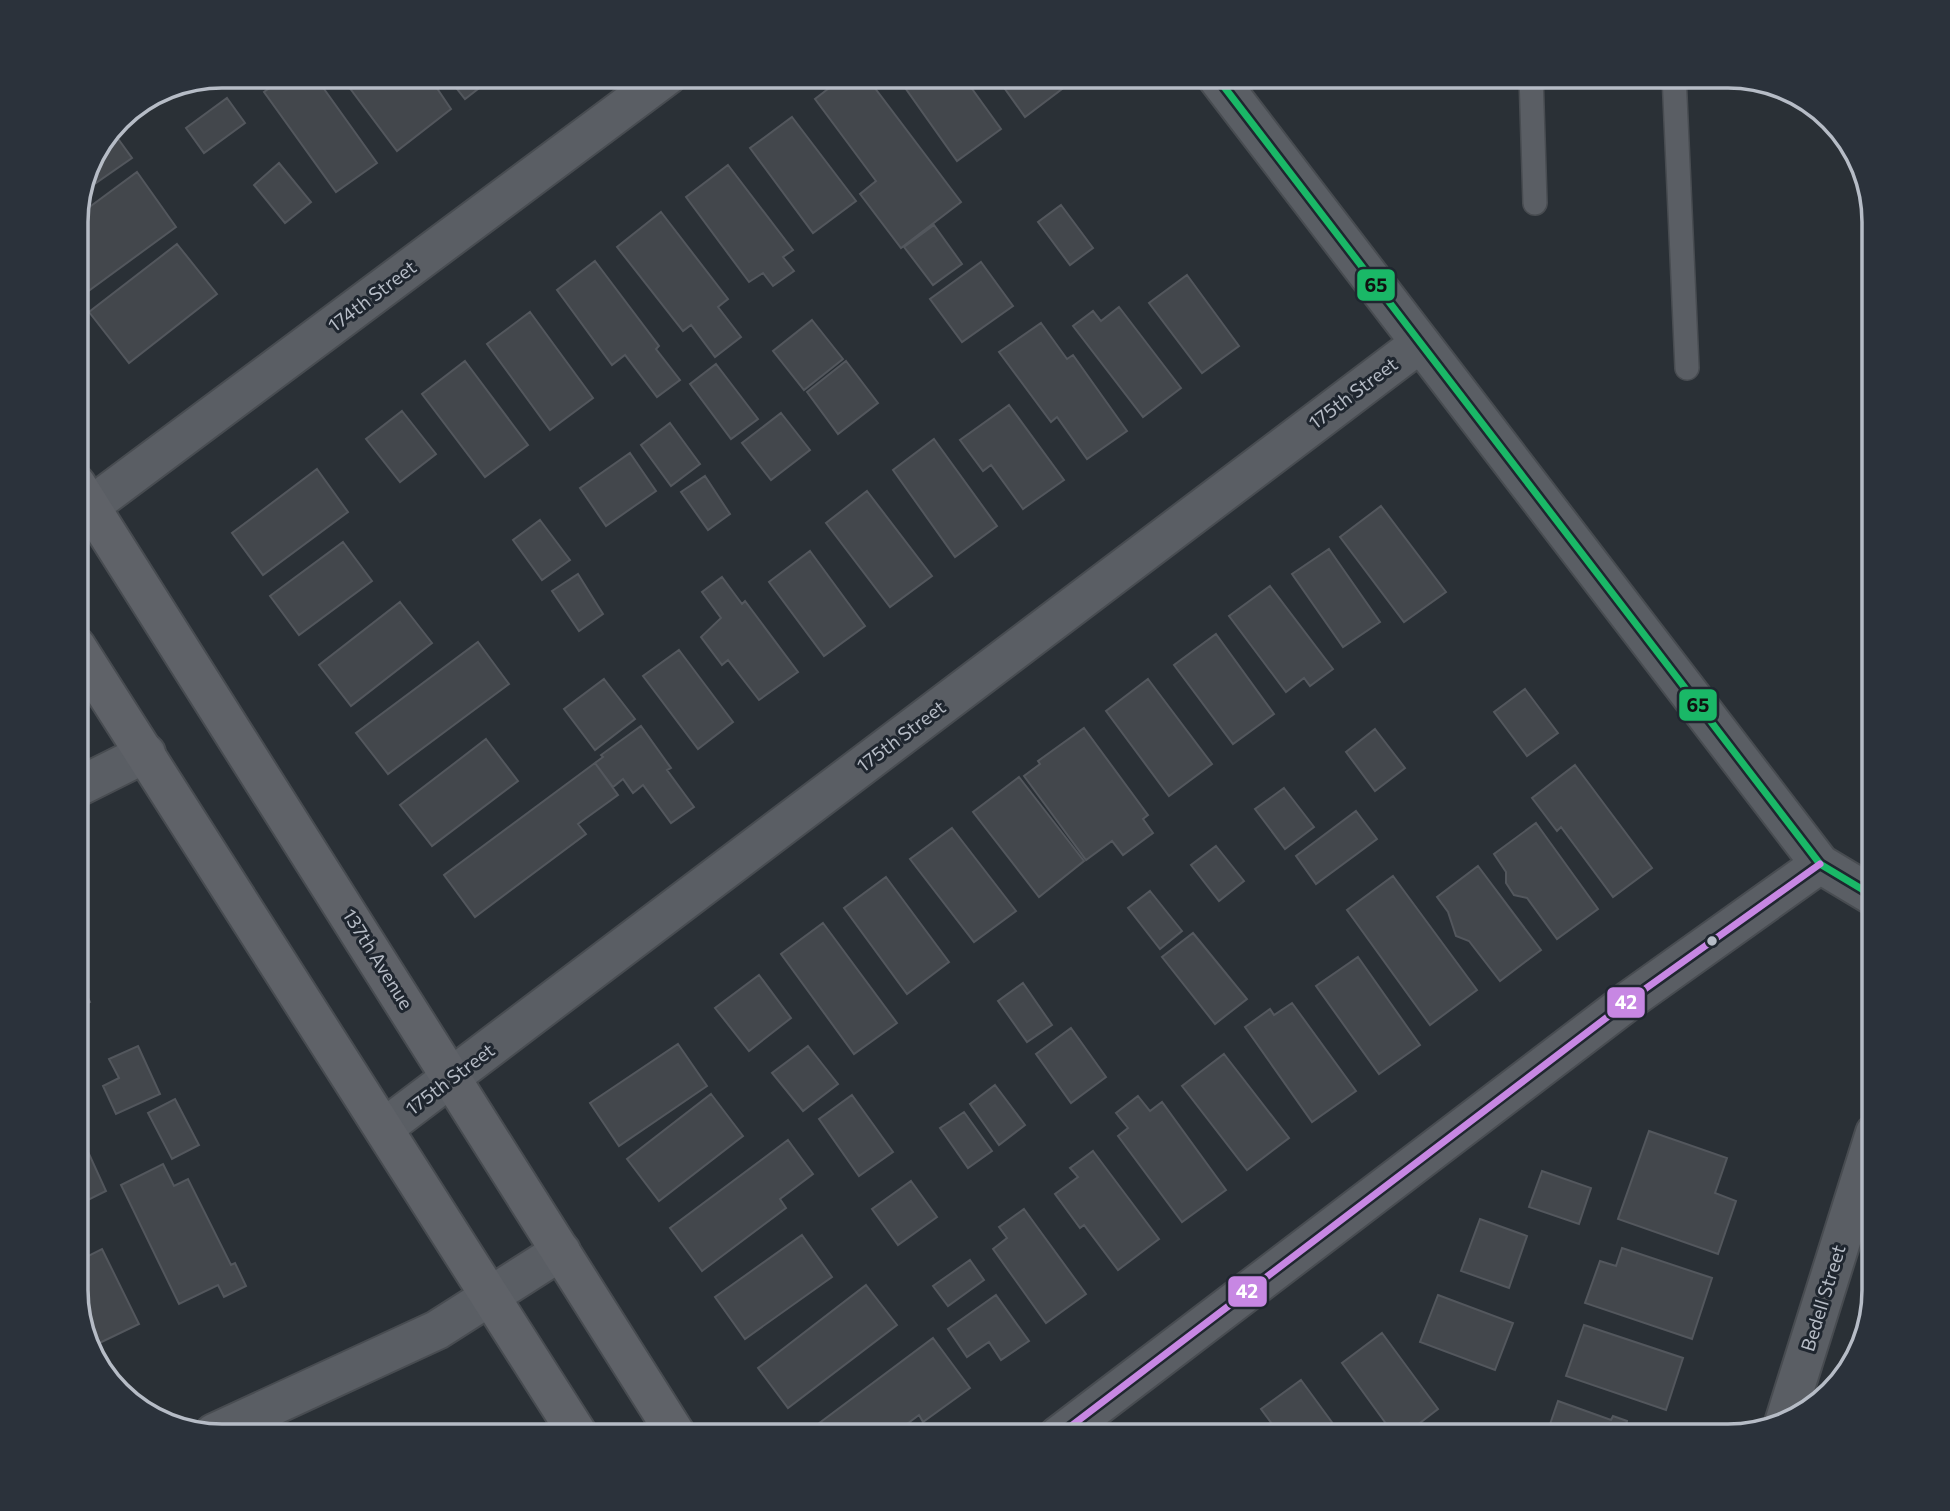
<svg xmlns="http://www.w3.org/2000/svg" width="1950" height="1511" viewBox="0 0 1950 1511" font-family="Commissioner,sans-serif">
<rect width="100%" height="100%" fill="#2a3036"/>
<!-- building -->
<path fill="#43474c" stroke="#53575d" stroke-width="2" d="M 287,75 L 314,75 L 377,163 L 336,192 L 264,92 Z
M 340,75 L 428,75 L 451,109 L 397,151 Z
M 446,75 L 496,75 L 465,99 Z
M 846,75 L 865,75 L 961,202 L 901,248 L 860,194 L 876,181 L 815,99 Z
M 896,75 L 962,75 L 1001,129 L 957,161 Z
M 995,75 L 1052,75 L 1062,89 L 1025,117 Z
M 227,98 L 245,123 L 204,153 L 186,128 Z
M 792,117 L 856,201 L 813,233 L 750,148 Z
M 111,129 L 132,158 L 80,194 L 90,157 Z
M 279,163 L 311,202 L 285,223 L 254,185 Z
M 728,165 L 793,250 L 783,257 L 794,271 L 773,286 L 763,273 L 749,282 L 686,197 Z
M 137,172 L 176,227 L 83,295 L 76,284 L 76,217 Z
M 1061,205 L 1093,248 L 1070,265 L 1038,222 Z
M 661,212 L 728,299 L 718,307 L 741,337 L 715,357 L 691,325 L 683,331 L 617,247 Z
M 934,225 L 962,264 L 933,285 L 904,247 Z
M 177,244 L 217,294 L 129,363 L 89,312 Z
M 595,261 L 659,346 L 656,349 L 680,380 L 657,397 L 625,355 L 612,365 L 557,290 Z
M 981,262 L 1013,306 L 962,342 L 930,299 Z
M 1187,275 L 1239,346 L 1202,373 L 1149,303 Z
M 1119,307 L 1181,388 L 1143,417 L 1073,326 L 1093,311 L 1101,321 Z
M 530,312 L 593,398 L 550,430 L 487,344 Z
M 812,320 L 843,359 L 804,390 L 773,351 Z
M 1041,323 L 1067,359 L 1073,355 L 1127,431 L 1087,459 L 1057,417 L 1051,422 L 999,352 Z
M 465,361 L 528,445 L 485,477 L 422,394 Z
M 846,361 L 878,403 L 838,434 L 807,392 Z
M 716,364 L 758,419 L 731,439 L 690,384 Z
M 1009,405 L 1064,480 L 1023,509 L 991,465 L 983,471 L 960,440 Z
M 402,411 L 436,454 L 400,482 L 366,439 Z
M 781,413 L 810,450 L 771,480 L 742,443 Z
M 670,423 L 700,464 L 671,486 L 641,445 Z
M 934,439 L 997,526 L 955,557 L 893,470 Z
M 630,453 L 656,491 L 606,526 L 580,488 Z
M 317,469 L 348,512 L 263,575 L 232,533 Z
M 705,476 L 730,514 L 708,530 L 681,492 Z
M 867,491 L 932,576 L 890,607 L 826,523 Z
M 1381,506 L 1446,592 L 1404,622 L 1340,537 Z
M 540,520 L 570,560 L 542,580 L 513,540 Z
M 343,542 L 372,581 L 299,635 L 270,596 Z
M 1329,549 L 1380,622 L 1343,647 L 1292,574 Z
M 810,551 L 865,626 L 824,656 L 769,582 Z
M 578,574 L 603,614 L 579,631 L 552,591 Z
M 722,577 L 742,604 L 745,601 L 798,672 L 759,700 L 728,660 L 722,665 L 701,637 L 721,618 L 702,592 Z
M 1270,586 L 1333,669 L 1310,686 L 1304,678 L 1286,692 L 1229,616 Z
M 400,602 L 432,643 L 351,706 L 319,665 Z
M 1216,634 L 1274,714 L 1233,744 L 1174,665 Z
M 478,642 L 509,684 L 388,774 L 356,733 Z
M 679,650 L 733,722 L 698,749 L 643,676 Z
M 604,679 L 635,719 L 595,750 L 564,709 Z
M 1148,679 L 1212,764 L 1169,796 L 1106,711 Z
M 1525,689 L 1558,733 L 1527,756 L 1494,712 Z
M 641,726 L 671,768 L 667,770 L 694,807 L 671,823 L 643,785 L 633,793 L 623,779 L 613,787 L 595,763 L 603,757 L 601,755 Z
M 1084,728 L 1148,815 L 1143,819 L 1153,833 L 1123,855 L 1112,841 L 1086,860 L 1024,776 L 1040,764 L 1038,761 Z
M 1375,729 L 1405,768 L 1375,791 L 1346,752 Z
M 486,739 L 518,781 L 432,846 L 400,805 Z
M 595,763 L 618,795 L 578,824 L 586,834 L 475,917 L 444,875 Z
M 1575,765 L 1652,868 L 1613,897 L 1561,827 L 1557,831 L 1532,798 Z
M 1019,777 L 1084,861 L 1039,897 L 973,812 Z
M 1284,788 L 1314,827 L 1285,849 L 1255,809 Z
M 1356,811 L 1377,839 L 1316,884 L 1296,856 Z
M 1536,823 L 1598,909 L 1557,939 L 1527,898 L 1514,895 L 1506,883 L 1506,872 L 1494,854 Z
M 952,828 L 1016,911 L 974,942 L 910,859 Z
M 1216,846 L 1244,881 L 1219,901 L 1191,865 Z
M 1478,866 L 1541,950 L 1500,981 L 1469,941 L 1456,936 L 1448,912 L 1437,897 Z
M 1393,876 L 1477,990 L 1430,1025 L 1347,910 Z
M 886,877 L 949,962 L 907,994 L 844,908 Z
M 1150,891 L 1182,931 L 1160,949 L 1128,908 Z
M 823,923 L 897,1023 L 854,1054 L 781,954 Z
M 1193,933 L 1247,999 L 1215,1024 L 1162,957 Z
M 1358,957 L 1420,1045 L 1379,1074 L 1316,986 Z
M 76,972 L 90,1002 L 76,1009 Z
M 759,975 L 791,1018 L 749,1051 L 715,1008 Z
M 1023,983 L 1052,1025 L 1027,1042 L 998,1001 Z
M 1292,1003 L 1356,1091 L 1312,1122 L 1245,1027 L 1270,1009 L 1274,1015 Z
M 1071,1028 L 1106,1077 L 1071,1103 L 1036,1054 Z
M 678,1044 L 707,1086 L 619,1146 L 590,1103 Z
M 138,1046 L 160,1094 L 116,1114 L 103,1086 L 119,1078 L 109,1059 Z
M 808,1046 L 838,1084 L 803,1111 L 772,1073 Z
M 1224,1054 L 1289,1138 L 1247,1170 L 1182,1086 Z
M 995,1085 L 1025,1125 L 999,1145 L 970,1104 Z
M 711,1094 L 743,1136 L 659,1201 L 627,1159 Z
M 852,1095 L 893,1152 L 859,1176 L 819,1119 Z
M 1138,1096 L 1150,1111 L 1162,1102 L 1226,1190 L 1182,1222 L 1118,1136 L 1128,1128 L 1116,1113 Z
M 175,1099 L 199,1145 L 172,1159 L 148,1113 Z
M 964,1112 L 992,1151 L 968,1168 L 940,1128 Z
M 1649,1131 L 1727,1158 L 1715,1193 L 1736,1201 L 1718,1254 L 1618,1219 Z
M 788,1140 L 813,1174 L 780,1199 L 786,1208 L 702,1271 L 670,1228 Z
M 84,1143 L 106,1191 L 76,1206 L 76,1147 Z
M 1093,1151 L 1159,1239 L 1118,1270 L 1084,1225 L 1080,1228 L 1055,1194 L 1078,1177 L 1070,1168 Z
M 163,1164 L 174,1186 L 188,1179 L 231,1265 L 235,1263 L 246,1286 L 224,1297 L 218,1285 L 179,1304 L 121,1185 Z
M 1542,1171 L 1591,1188 L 1579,1224 L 1529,1207 Z
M 911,1181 L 937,1217 L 898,1245 L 872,1209 Z
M 1024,1209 L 1086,1294 L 1046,1323 L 993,1249 L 1007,1238 L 999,1227 Z
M 1480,1219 L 1527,1236 L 1509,1288 L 1461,1271 Z
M 802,1235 L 832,1277 L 745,1339 L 715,1297 Z
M 1622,1248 L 1712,1278 L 1692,1339 L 1585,1303 L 1600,1261 L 1616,1266 Z
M 102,1249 L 139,1324 L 89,1348 L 76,1299 L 76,1262 Z
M 970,1260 L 984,1280 L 948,1306 L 933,1286 Z
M 866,1285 L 897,1325 L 788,1408 L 758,1368 Z
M 996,1295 L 1029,1341 L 1001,1360 L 989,1342 L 967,1357 L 948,1329 Z
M 1438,1295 L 1513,1323 L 1495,1370 L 1420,1342 Z
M 1584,1325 L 1683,1358 L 1666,1410 L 1566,1376 Z
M 1382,1333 L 1438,1409 L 1403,1436 L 1395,1436 L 1342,1363 Z
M 933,1338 L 970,1388 L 923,1422 L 919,1415 L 891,1436 L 802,1436 Z
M 1301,1380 L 1342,1436 L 1256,1436 L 1272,1424 L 1261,1409 Z
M 1558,1401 L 1611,1420 L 1613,1416 L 1627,1421 L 1626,1425 L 1658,1436 L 1546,1436 Z"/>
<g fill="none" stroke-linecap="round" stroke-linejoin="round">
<defs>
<path id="lane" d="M 1531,75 L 1535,203
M 1674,75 L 1687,368"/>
<path id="street" d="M 1215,75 L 1820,864 L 1875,897
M 76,517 L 668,75
M 76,788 L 146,753
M 384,1128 L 1419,344
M 1784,1423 L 1875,1133
M 214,1433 L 437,1330 L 561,1251
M 1058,1436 L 1631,999 L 1820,864"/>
<path id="secondary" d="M 76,484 L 677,1436
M 76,646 L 579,1436"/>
</defs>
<!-- lane casing -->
<use href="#lane" stroke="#484c51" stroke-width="26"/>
<!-- street casing -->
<use href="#street" stroke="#484c51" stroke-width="42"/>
<!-- secondary casing -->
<use href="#secondary" stroke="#484c51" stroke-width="42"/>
<!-- lane -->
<use href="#lane" stroke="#5a5e64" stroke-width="23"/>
<!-- street -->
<use href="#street" stroke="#5a5e64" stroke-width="38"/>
<!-- secondary -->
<use href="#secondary" stroke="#5f6268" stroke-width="38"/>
<defs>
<path id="bus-1" d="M 1215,75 L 1820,864 L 1875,897"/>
<path id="bus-2" d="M 1058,1436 L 1631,999 L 1820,864"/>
</defs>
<!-- bus-1 casing -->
<use href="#bus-1" stroke="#1f262f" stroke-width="12"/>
<!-- bus-2 casing -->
<use href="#bus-2" stroke="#1f262f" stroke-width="12"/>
<!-- bus-1 -->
<use href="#bus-1" stroke="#1ab867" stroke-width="7"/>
<!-- bus-2 -->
<use href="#bus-2" stroke="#c787e3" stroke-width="7"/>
</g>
<!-- markers -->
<circle fill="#b6bcc6" stroke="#1f262f" stroke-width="2.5" cx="1712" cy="941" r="6"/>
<g text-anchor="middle" stroke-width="6" stroke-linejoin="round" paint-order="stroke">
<!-- street labels -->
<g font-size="19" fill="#b6bcc6" stroke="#1f262f">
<text transform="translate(372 296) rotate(-37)" y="7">174th Street</text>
<text transform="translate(1353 393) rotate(-37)" y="7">175th Street</text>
<text transform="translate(901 736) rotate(-37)" y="7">175th Street</text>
<text transform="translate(378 959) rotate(58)" y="7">137th Avenue</text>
<text transform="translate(450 1079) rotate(-37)" y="7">175th Street</text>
<text transform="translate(1823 1298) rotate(-73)" y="7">Bedell Street</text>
</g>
</g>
<!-- crop -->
<path d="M0 0H1950V1511H0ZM222 88H1728A134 134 0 0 1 1862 222V1290A134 134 0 0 1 1728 1424H222A134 134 0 0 1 88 1290V222A134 134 0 0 1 222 88Z" fill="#2b323b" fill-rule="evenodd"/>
<path fill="none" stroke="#b6bcc6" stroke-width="3.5" d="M222 88H1728A134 134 0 0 1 1862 222V1290A134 134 0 0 1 1728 1424H222A134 134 0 0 1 88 1290V222A134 134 0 0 1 222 88Z"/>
<g stroke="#1f262f" stroke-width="2.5">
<rect x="1356" y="268" width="40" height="34" rx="7" fill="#1ab867"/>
<rect x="1678" y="688" width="40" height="34" rx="7" fill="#1ab867"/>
<rect x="1606" y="986" width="40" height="33" rx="7" fill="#c787e3"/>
<rect x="1227" y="1275" width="41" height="33" rx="7" fill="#c787e3"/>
</g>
<g font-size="19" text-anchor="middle" font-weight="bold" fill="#fff">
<text x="1626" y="1009">42</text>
<text x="1247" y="1298">42</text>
</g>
<g font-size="19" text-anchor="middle" font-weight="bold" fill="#111">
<text x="1376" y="292">65</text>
<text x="1698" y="712">65</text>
</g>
</svg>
